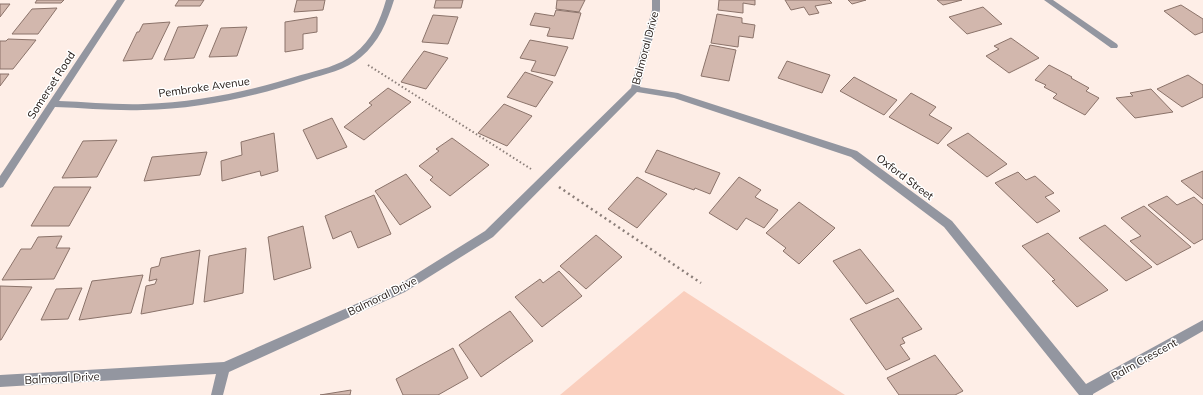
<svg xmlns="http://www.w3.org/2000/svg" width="1203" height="395" viewBox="0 0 1203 395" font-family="Mulish,sans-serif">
<rect width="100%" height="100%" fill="#feeee7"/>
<!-- green -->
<path fill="#facfbe" d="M 684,291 L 845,395 L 560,395 Z"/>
<!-- building -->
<path fill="#d2b7ad" stroke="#8b736a" d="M 37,0 L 64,0 L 61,3 L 35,3 Z
M 179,0 L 204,0 L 200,6 L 175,6 Z
M 297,0 L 325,0 L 323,10 L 294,12 Z
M 436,0 L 463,0 L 461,8 L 434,8 Z
M 557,0 L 585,0 L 579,12 L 556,9 Z
M 719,0 L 755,0 L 755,5 L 743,3 L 743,13 L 718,10 Z
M 785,0 L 829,0 L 832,3 L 815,6 L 819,13 L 809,15 L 804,7 L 791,10 Z
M 848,0 L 866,0 L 852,4 Z
M 937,0 L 962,0 L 943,5 Z
M 0,4 L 10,4 L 0,17 Z
M 1181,5 L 1203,19 L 1203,32 L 1195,35 L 1164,11 Z
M 983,7 L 1002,24 L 967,34 L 949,17 Z
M 57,8 L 38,34 L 12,34 L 32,9 Z
M 556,10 L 581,13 L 573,39 L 547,36 L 550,28 L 530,25 L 535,13 L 554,16 Z
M 717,14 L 742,18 L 742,23 L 755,25 L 753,38 L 739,36 L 738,47 L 711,43 Z
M 433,15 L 458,17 L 448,44 L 422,42 Z
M 317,17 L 317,32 L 303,34 L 303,49 L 285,52 L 285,22 Z
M 170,22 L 152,59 L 123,61 L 137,32 L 139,32 L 143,24 Z
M 208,25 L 194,58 L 164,60 L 178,27 Z
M 247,27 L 237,56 L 209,57 L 221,28 Z
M 1011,38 L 1039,58 L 1009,73 L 986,56 L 999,49 L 994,46 Z
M 8,39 L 36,40 L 13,69 L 0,69 L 0,41 L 6,41 Z
M 530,40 L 568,47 L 555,76 L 531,71 L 536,61 L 520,58 Z
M 710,45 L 736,50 L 729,81 L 701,76 Z
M 424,51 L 448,58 L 426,89 L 401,82 Z
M 787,61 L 830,75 L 822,93 L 778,78 Z
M 1049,65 L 1072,77 L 1071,78 L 1089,88 L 1086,91 L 1099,98 L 1085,115 L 1053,98 L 1057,94 L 1044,87 L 1046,85 L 1035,80 Z
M 525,72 L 553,82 L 536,107 L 507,97 Z
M 0,74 L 9,74 L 0,86 Z
M 1188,75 L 1203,85 L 1203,97 L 1182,107 L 1157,89 Z
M 854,77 L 897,100 L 884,115 L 840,91 Z
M 388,88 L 411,102 L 364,140 L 344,127 L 372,105 L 369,103 Z
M 1151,89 L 1173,112 L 1135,118 L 1116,98 L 1133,96 L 1130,93 Z
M 911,93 L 936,107 L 929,115 L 952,128 L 938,144 L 889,117 Z
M 504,104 L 532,116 L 507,146 L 478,133 Z
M 332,118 L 347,147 L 317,159 L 303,130 Z
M 274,133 L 278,171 L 261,176 L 260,171 L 222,181 L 221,161 L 242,155 L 241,142 Z
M 968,133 L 1007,164 L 987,177 L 947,145 Z
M 452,138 L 489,165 L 450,196 L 430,180 L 433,177 L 419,166 L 439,151 L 436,149 Z
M 117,140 L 97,177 L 62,178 L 83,141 Z
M 657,150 L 720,173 L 710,194 L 695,188 L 694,190 L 645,172 Z
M 207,152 L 200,175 L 144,181 L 152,157 Z
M 1203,171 L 1203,199 L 1181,181 Z
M 1018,172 L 1026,180 L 1035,176 L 1054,193 L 1045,197 L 1060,211 L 1037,223 L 995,183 Z
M 406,174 L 431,207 L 400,225 L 375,191 Z
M 637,177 L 667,194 L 637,228 L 608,209 Z
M 739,177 L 761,190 L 755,197 L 778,210 L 764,228 L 746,218 L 737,230 L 709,213 Z
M 54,187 L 91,187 L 69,226 L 31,226 Z
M 374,195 L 391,234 L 358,248 L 351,231 L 333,239 L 325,216 Z
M 1167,196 L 1177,205 L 1194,197 L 1203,205 L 1203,239 L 1194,244 L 1148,205 Z
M 799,202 L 835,228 L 799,264 L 783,251 L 786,248 L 766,233 Z
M 1144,206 L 1191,247 L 1157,265 L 1130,241 L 1141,236 L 1121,218 Z
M 1105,225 L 1152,267 L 1126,281 L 1079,238 Z
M 303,226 L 311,268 L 274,280 L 268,237 Z
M 1048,233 L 1108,290 L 1077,307 L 1052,281 L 1055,280 L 1022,246 Z
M 596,235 L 622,257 L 586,289 L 560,266 Z
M 62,236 L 56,248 L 70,248 L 54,279 L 2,280 L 21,249 L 31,249 L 38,237 Z
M 246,248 L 243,293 L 204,302 L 209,256 Z
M 860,249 L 894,291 L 866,304 L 833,261 Z
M 200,250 L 193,304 L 141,314 L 146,286 L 155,284 L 157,279 L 149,281 L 151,268 L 159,266 L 161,258 Z
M 559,271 L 582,296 L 542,327 L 515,297 L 540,279 L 543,283 Z
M 143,275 L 131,313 L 79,320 L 92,281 Z
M 0,286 L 32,287 L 1,340 L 0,340 Z
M 82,288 L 68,319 L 41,320 L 56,289 Z
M 898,298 L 922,329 L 902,338 L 905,343 L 900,345 L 910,359 L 886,370 L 850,319 Z
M 510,311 L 533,341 L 481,377 L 459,345 Z
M 453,348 L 468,378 L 438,395 L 403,395 L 396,379 Z
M 935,355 L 963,391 L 955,395 L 899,395 L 887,378 Z
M 351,390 L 350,395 L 320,395 Z"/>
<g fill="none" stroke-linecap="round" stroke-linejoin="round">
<!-- path-far1 -->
<path stroke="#8b7e79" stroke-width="2" stroke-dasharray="1.5 2.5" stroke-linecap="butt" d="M 368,65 L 531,169"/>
<!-- path -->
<path stroke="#8b7e79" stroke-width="2.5" stroke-dasharray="2 3.5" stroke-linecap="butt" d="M 559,187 L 701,283"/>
<!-- minor -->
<path fill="#9396a0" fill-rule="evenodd" d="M 117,0 L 125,0 L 59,101 C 87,102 116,105 144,104 C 198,102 250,91 301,75 C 319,70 339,66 354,54 C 372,40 380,21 386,0 L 394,0 C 387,22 379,42 361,57 C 346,70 325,74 306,80 C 253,97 198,109 143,110 C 114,111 84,108 55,107 L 3,187 L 0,188 L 0,176 Z
M 652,0 L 660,0 L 660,10 L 640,87 L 678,93 L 857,151 L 952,221 L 1086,384 L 1203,320 L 1203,331 L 1093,394 L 1093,395 L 1079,395 L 944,227 L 851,157 L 674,98 L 637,92 L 493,237 L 405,292 L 229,372 L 223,395 L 211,395 L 216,374 L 0,387 L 0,375 L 224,362 L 397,286 L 485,231 L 631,88 L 652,10 Z
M 1044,0 L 1053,0 L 1117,44 L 1118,46 L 1117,48 L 1111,48 Z"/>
</g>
<g text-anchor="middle" stroke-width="3" stroke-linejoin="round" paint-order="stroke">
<!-- street labels -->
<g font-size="11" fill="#201713" stroke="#fff">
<text transform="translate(645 48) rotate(-75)" y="4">Balmoral Drive</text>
<text transform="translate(51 85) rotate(-57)" y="4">Somerset Road</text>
<text transform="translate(204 87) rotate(-8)" y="4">Pembroke Avenue</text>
<text transform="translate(905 177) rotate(37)" y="4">Oxford Street</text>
<text transform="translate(382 296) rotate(-26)" y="4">Balmoral Drive</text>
<text transform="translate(1144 359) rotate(-29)" y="4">Palm Crescent</text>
<text transform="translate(62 378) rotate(-3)" y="4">Balmoral Drive</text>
</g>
</g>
</svg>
